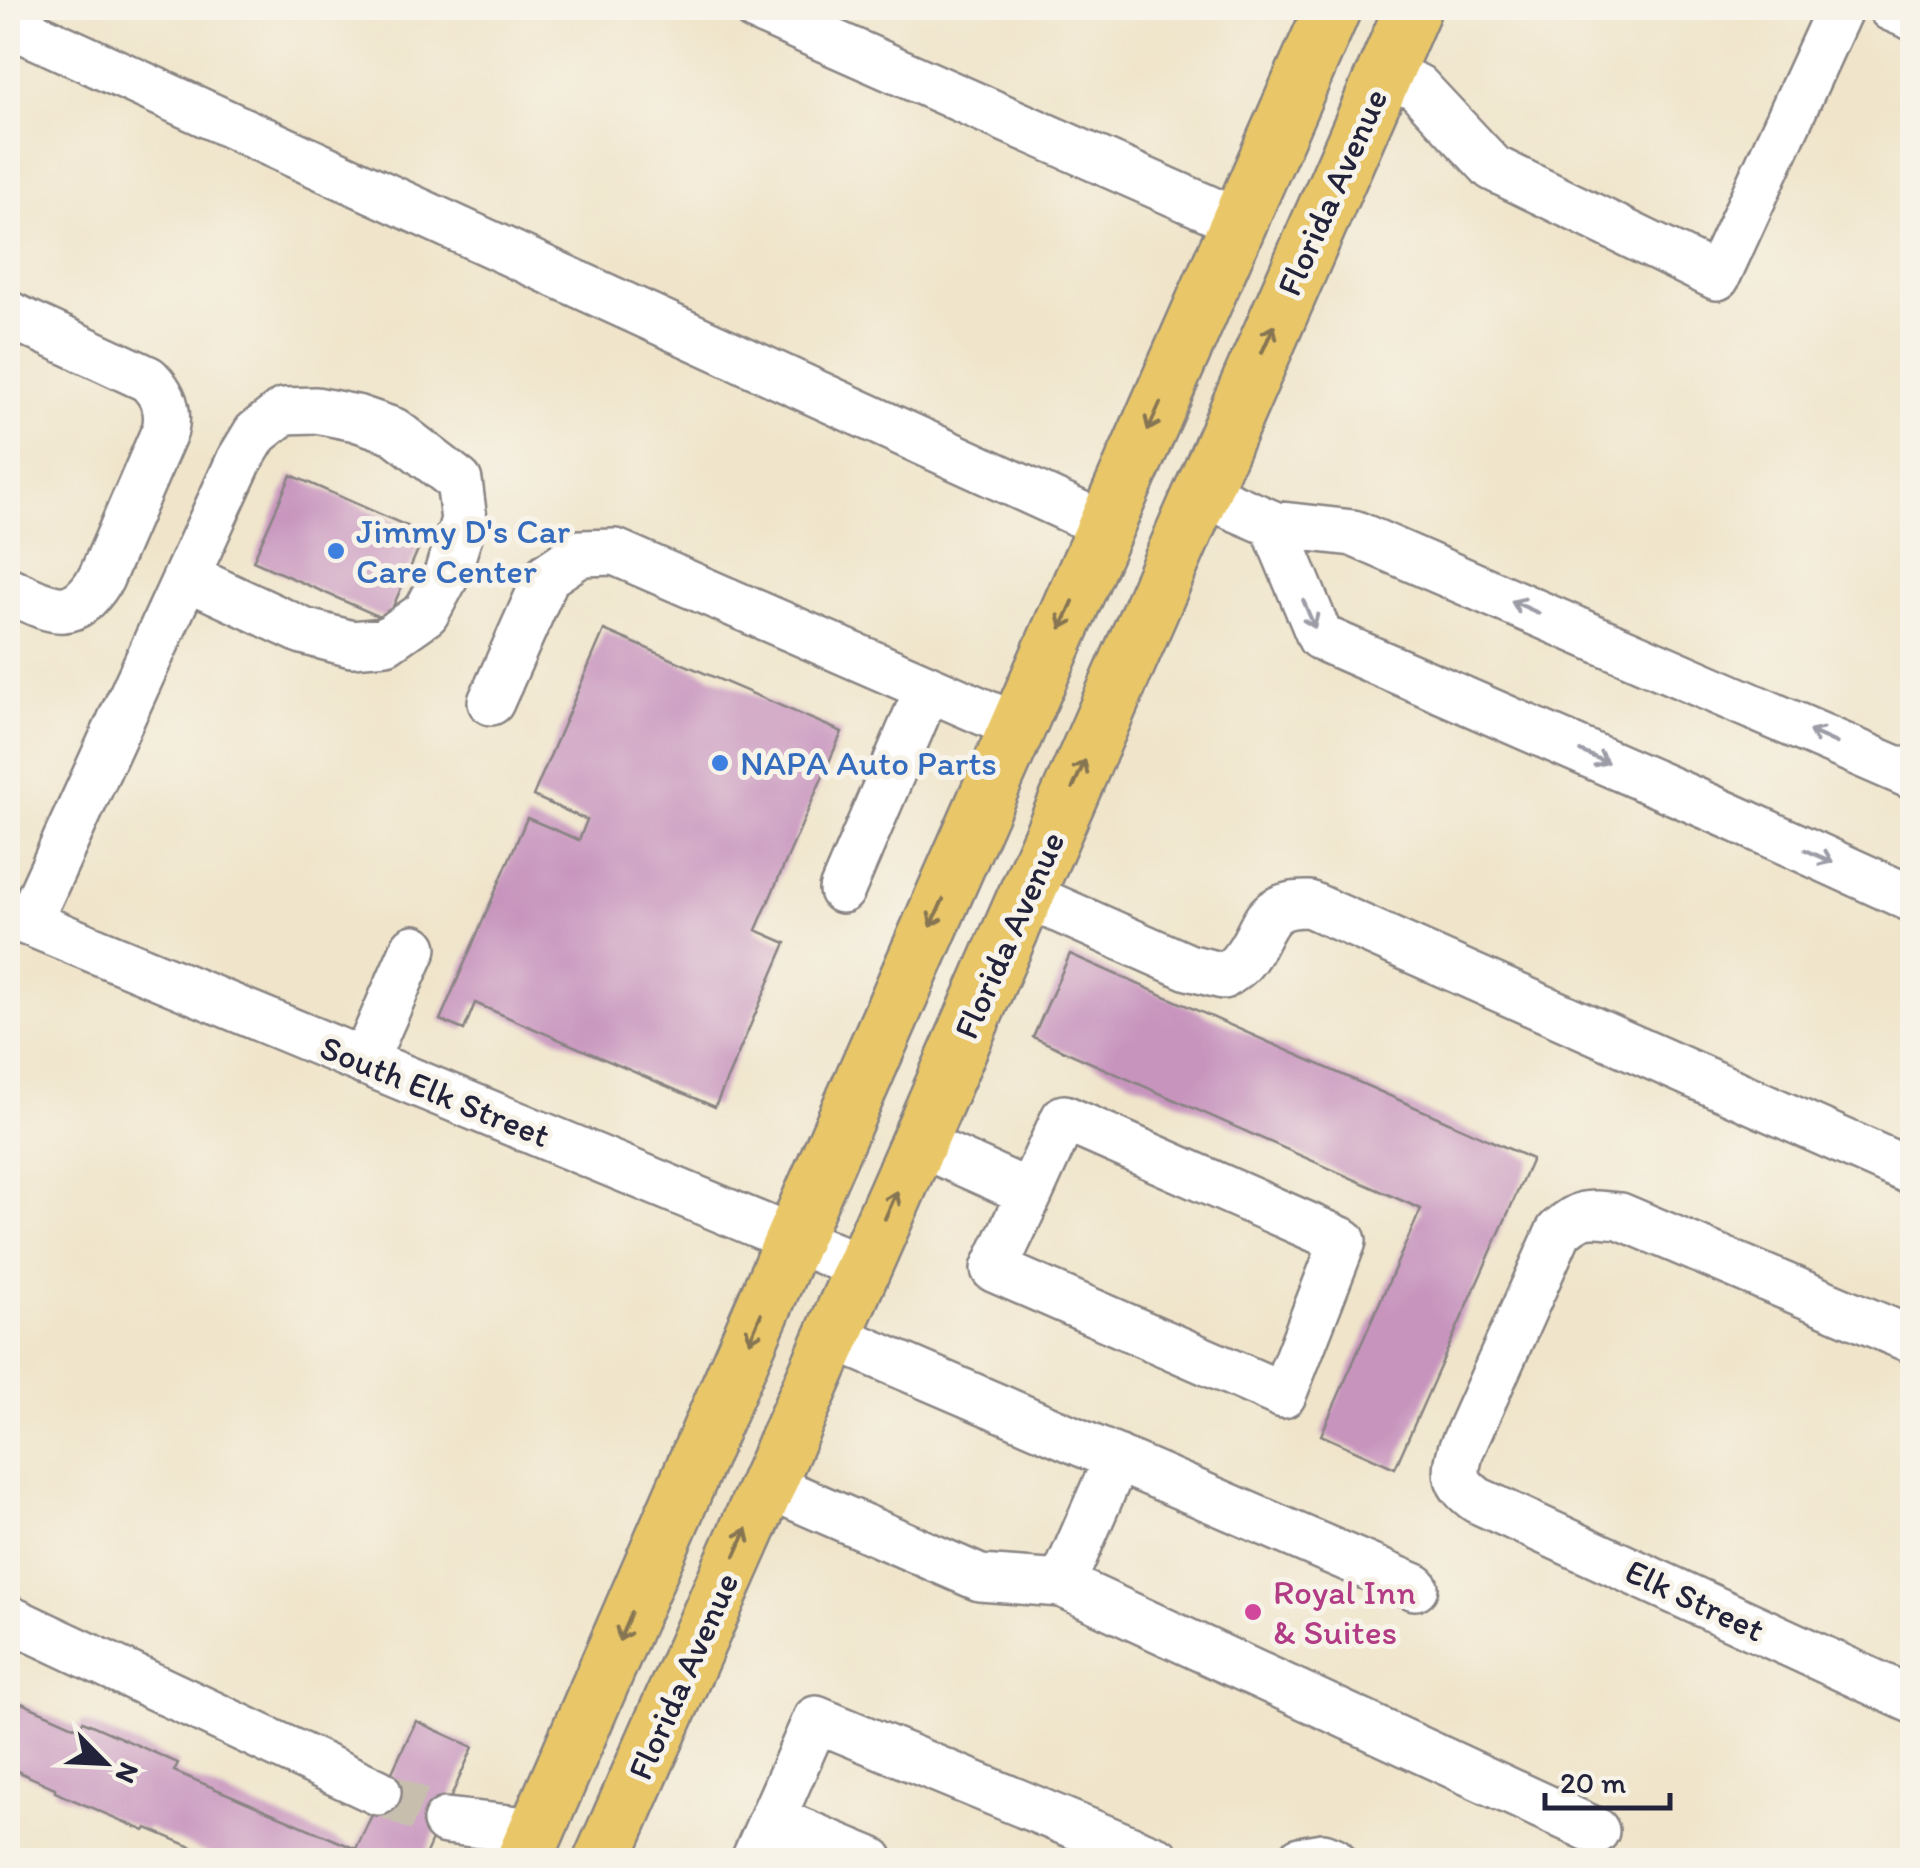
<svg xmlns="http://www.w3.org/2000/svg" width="1920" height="1868" viewBox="0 0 1920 1868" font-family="Itim,sans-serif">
<rect width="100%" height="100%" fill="#f7f3e8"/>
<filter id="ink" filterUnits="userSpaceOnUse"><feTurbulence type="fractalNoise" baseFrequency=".01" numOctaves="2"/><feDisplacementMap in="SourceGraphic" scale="20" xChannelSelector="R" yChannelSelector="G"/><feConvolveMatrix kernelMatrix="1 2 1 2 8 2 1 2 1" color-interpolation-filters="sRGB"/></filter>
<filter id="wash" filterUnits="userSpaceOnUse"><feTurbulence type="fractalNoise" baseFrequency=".0048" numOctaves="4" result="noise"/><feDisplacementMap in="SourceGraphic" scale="40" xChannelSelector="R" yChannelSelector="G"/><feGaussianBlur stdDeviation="2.25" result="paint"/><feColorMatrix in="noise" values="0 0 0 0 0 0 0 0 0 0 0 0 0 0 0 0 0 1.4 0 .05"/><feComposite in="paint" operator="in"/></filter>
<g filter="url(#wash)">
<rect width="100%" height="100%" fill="#f0e5cb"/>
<g id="blocks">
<!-- building -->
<path fill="#c794be" d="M 291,475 L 425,534 L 387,620 L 253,561 Z
M 604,630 L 842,732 L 756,930 L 786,943 L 715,1107 L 475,1003 L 464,1030 L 440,1020 L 527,818 L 579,840 L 587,820 L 533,796 Z
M 1070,954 L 1532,1159 L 1395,1468 L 1321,1435 L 1421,1209 L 1033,1037 Z
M 8,1697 L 78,1728 L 83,1721 L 178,1763 L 174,1771 L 356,1849 L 416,1721 L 473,1747 L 423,1860 L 222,1860 L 147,1828 L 145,1831 L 55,1792 L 55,1788 L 8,1767 Z"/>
</g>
</g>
<g filter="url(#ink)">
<use href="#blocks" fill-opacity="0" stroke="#898483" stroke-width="2.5"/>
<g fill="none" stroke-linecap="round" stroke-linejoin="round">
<!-- minor-tunnel -->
<path stroke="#c7beae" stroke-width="45" stroke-dasharray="45 22" stroke-linecap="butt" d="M 378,1792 L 446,1821"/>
<defs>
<path id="minor" d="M 755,8 L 1239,222
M 1891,8 L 1912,17
M 8,23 L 1106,526
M 1384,73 L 1417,87 L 1493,168 L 1717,277 L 1840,8
M 8,314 L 148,379 C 163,394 170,409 165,430 L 101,578 C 72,626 50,609 8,590
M 1201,493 L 1273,524 L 1353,533 L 1912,776
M 1273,524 L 1320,637 L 1730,816 L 1912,899
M 491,702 L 547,576 L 581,553 L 615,552 L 1018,727
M 842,890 L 928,688
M 1026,895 L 1188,967 L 1223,976 C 1229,972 1238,967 1242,961 C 1267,932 1258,903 1309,904 L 1912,1172
M 8,914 L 863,1268
M 28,923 L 239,461 L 256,433 L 284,411 L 316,410 L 356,418 L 394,431 L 459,481 L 464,520 L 447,574 L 426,613 L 386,641 L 352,644 L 303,631 L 187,577
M 364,1062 L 414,948
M 918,1143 L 1030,1193 L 994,1269 L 1283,1395 L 1343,1241 L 1064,1118 L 1030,1193
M 833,1336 L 1415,1587
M 1912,1340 L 1620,1216 C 1590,1213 1582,1210 1559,1231 L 1461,1450 C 1454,1476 1455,1483 1477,1500 L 1912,1700
M 1117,1458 L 1062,1584 L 1596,1831
M 767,1485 L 980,1578 L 1062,1584
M 8,1618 L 378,1792
M 772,1819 L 871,1860
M 446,1821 L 536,1831
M 754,1860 L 816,1719 L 1158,1860
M 1300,1860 L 1323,1856 L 1333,1860"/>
<path id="major" d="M 524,1860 L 793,1239 L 1333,8
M 602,1860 L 918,1143 L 1413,8"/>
</defs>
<!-- minor casing -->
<use href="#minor" stroke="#898483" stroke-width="50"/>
<!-- major casing -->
<use href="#major" stroke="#898483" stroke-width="60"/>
<!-- minor -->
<use href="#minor" stroke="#fff" stroke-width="45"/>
<!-- major -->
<use href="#major" stroke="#e9c769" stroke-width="55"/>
</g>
<!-- one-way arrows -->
<defs><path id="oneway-shaft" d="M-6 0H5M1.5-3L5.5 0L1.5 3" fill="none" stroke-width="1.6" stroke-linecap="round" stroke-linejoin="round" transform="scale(2.5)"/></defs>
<g stroke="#867452">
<use href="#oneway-shaft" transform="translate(1268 339) rotate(-66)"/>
<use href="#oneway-shaft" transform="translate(1154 417) rotate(114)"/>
<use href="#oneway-shaft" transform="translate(1067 615) rotate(114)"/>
<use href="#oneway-shaft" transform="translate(1079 774) rotate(-66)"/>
<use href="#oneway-shaft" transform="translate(937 913) rotate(114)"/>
<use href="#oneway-shaft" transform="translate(891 1205) rotate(-66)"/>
<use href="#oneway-shaft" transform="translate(755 1328) rotate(113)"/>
<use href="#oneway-shaft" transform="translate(741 1542) rotate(-66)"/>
<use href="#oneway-shaft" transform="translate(625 1627) rotate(113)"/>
</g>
<g stroke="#9c9ca7">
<use href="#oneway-shaft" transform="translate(1525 607) rotate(-156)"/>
<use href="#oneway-shaft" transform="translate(1309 614) rotate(67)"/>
<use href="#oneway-shaft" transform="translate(1823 737) rotate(-156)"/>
<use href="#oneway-shaft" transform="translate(1594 757) rotate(23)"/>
<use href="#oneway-shaft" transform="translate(1819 856) rotate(24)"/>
</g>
</g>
<!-- markers -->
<g fill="#3f7fe0" stroke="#f7f3e8" stroke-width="4">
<circle cx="336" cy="551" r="10"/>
<circle cx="720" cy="763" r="10"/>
</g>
<circle fill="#d1479c" stroke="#f7f3e8" stroke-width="4" cx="1253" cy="1612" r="10"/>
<g text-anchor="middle" stroke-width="10" stroke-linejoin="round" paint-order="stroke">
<!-- street labels -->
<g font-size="35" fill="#22223b" stroke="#f7f3e8">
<text transform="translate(1332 192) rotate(-66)" y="12">Florida Avenue</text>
<text transform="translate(1009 935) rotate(-66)" y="12">Florida Avenue</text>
<text transform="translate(435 1091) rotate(22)" y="12">South Elk Street</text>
<text transform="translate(1695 1600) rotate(25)" y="12">Elk Street</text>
<text transform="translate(683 1676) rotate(-66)" y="12">Florida Avenue</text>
</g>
<!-- shop labels -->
<g font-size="35" fill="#366cbe" stroke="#f7f3e8" text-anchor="start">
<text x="356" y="543">Jimmy D's Car<tspan x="356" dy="40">Care Center</tspan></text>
<text x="740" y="775">NAPA Auto Parts</text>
</g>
<!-- hotel labels -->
<g font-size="35" fill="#b23c85" stroke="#f7f3e8" text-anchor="start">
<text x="1273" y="1604">Royal Inn<tspan x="1273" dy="40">&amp; Suites</tspan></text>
</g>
</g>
<!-- margin -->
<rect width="1920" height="1868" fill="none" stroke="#f7f3e8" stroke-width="40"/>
<!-- north arrow -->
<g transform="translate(105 1763) rotate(114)" stroke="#f7f3e8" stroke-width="8" paint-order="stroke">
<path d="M0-8L18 38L0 25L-18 38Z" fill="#22223b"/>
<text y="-15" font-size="28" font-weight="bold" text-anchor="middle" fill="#22223b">N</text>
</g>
<!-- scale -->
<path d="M1545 1793v15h125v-15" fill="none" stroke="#22223b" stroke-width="5"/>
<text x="1560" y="1793" font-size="30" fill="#22223b" stroke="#f7f3e8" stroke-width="8" paint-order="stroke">20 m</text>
</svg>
